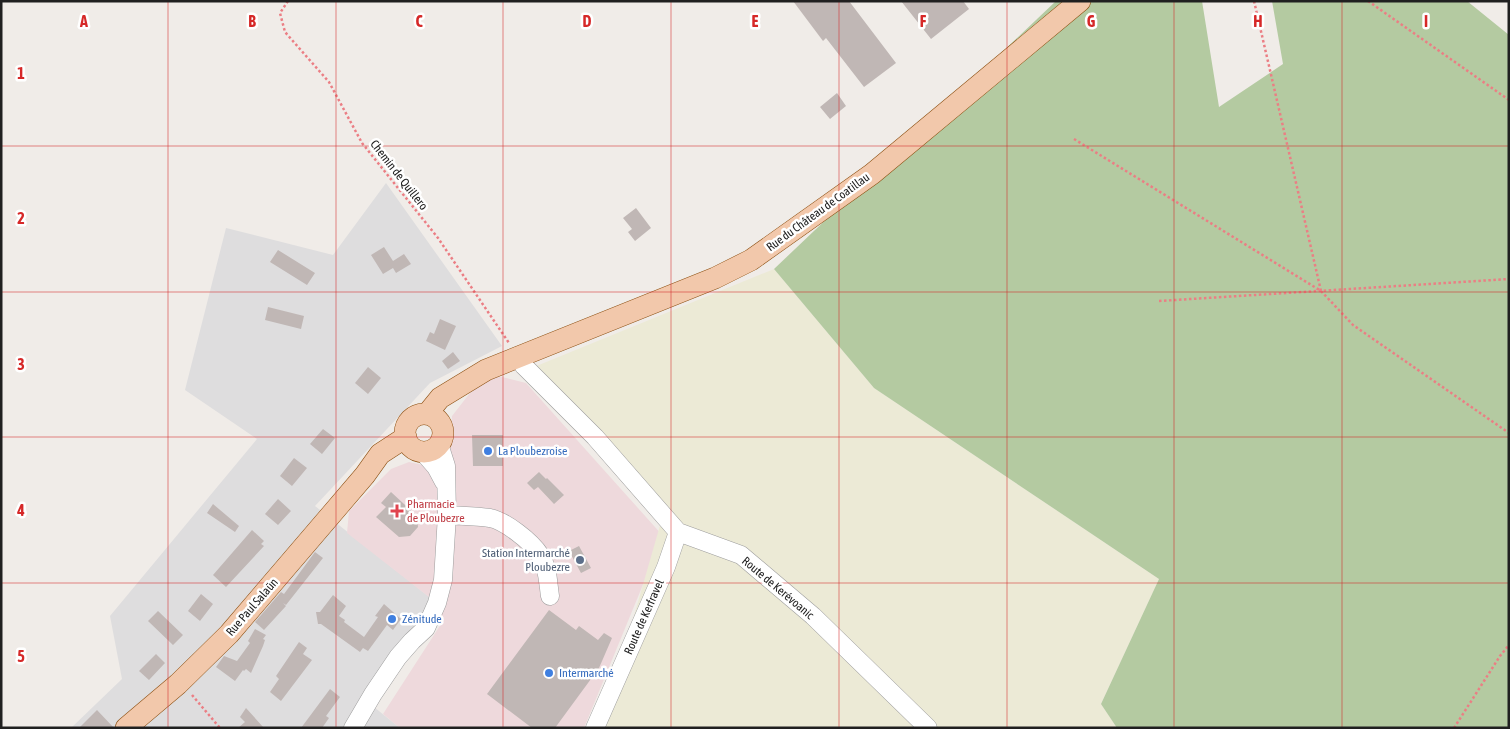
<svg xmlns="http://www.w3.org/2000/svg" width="1510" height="729" viewBox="0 0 1510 729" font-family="'Asap Condensed',sans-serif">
<rect width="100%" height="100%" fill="#f0ece8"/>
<!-- residential -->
<path fill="#deddde" d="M 386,183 L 502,346 L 430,383 L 315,506 L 438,604 L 374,707 L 400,728 L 71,728 L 122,679 L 110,616 L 257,439 L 185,390 L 226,228 L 333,255 Z"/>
<!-- commercial -->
<path fill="#eed9dc" d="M 494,375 L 526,383 L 663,536 L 584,728 L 400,728 L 383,714 L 443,621 L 438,604 L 347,533 L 349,511 L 391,469 L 409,462 L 423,465 L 450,446 L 452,416 L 470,393 Z"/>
<!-- farmland -->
<path fill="#ecead6" d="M 774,269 L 874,388 L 1159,579 L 1101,704 L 1117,728 L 599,728 L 619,668 L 663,515 L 534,367 Z"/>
<!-- forest -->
<path fill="#b4caa1" d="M 1056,1 L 1202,1 L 1219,107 L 1283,64 L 1272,1 L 1467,1 L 1509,35 L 1509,728 L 1117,728 L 1101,704 L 1159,579 L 874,388 L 774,269 Z"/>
<!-- building -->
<path fill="#c0b7b5" d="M 793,1 L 849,1 L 896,63 L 864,87 L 826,38 L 823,41 Z
M 901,1 L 963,1 L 969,9 L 931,39 Z
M 837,93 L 846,106 L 830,119 L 820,107 Z
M 636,208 L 651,228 L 635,241 L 628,232 L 632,229 L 623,218 Z
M 384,247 L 393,261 L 404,254 L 411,264 L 396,273 L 393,268 L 383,274 L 371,255 Z
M 278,250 L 315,273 L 307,285 L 270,262 Z
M 268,307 L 304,316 L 301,329 L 265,320 Z
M 440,319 L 456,326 L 445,350 L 426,341 L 430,332 L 434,334 Z
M 453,352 L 460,361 L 448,369 L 442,361 Z
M 368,367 L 381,378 L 368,394 L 355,383 Z
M 323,429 L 335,438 L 322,454 L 310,444 Z
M 472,435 L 503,435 L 503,466 L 473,466 Z
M 294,458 L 307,468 L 292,486 L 280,476 Z
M 539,472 L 546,479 L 547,478 L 564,495 L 554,504 L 538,487 L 534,490 L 527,483 Z
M 391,492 L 417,516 L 418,527 L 410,536 L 399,537 L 376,517 L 386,507 L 381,503 Z
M 278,499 L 291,511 L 278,525 L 265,514 Z
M 213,504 L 239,526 L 235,532 L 207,513 Z
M 252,530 L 264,541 L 261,544 L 264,546 L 226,587 L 213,575 Z
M 579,546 L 591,568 L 581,573 L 569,551 Z
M 315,552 L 323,558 L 286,605 L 283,603 L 286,606 L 264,630 L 255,622 L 281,592 L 284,594 Z
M 201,594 L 213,604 L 200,621 L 188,611 Z
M 333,595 L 346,606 L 339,616 L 345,620 L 344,622 L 364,637 L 378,617 L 375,616 L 384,604 L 401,619 L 393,630 L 387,625 L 368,651 L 363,648 L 360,652 L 321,624 L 318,624 L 316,612 L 320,612 Z
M 549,610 L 576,630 L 579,626 L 598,640 L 604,633 L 612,638 L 599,668 L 555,728 L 532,728 L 487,694 Z
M 158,611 L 183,635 L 173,645 L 148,621 Z
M 255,629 L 266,635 L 263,639 L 265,640 L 263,646 L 251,673 L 246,669 L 244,671 L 243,670 L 235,681 L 216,667 L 224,656 L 237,661 L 250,643 L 248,641 Z
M 299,642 L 307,648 L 303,654 L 312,660 L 281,701 L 270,692 L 279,679 L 276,676 Z
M 156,654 L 165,663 L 149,680 L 139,671 Z
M 330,689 L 340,697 L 326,716 L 329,718 L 322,728 L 301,728 Z
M 246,708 L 264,728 L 238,728 L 245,722 L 240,717 Z
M 97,710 L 114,728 L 79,728 Z"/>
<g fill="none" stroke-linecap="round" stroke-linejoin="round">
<defs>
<path id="minor" d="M 518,356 L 524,366 L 595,437 L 678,532 L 741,555 L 813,616 L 928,728
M 423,452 L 436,467 L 444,482
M 447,515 C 461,516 476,516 490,518 C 505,521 531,541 540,555 C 548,566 548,583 550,596
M 353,728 L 373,694 L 398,657 L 412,641 L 426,628 L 437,603 L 443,580 L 447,515 L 446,466 L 439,444
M 595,728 L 666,567 L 678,532"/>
<path id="major" d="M 427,414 L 440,398 L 486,370 L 715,278 L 751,260 L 872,174 L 1080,1
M405 433a19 19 0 1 1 38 0a19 19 0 1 1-38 0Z
M 126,728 L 178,684 L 229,634 L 365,475 L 380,454 L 406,437"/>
</defs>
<!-- minor casing -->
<use href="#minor" stroke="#9d9d9d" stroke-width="19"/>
<!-- major casing -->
<use href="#major" stroke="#8c4f11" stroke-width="22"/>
<!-- path -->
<path stroke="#eb7e84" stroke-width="2.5" stroke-dasharray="2.5 2.5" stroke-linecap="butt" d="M 288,1 L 280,13 L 285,32 L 329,82 L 362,143 L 438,238 L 509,343
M 1254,1 L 1321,291
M 1368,1 L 1509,100
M 1074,139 L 1321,291 L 1353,325 L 1509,433
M 1159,301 L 1509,279
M 192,695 L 220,728
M 1454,728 L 1500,656 L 1509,645"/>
<!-- minor -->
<use href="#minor" stroke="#fff" stroke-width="18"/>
<!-- major -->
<use href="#major" stroke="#f2c8ab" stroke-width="21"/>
</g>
<!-- grid -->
<path fill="none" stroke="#d62828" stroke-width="1" stroke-opacity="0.55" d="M 168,1 L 168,728M 336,1 L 336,728M 503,1 L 503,728M 671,1 L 671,728M 839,1 L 839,728M 1007,1 L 1007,728M 1174,1 L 1174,728M 1342,1 L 1342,728M 1,146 L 1509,146M 1,292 L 1509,292M 1,437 L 1509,437M 1,583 L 1509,583"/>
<!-- markers -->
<g fill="#3f7fe0" stroke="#fff" stroke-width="2">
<circle cx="488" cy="451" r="5"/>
<circle cx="392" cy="619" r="5"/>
<circle cx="549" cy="673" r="5"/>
</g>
<path fill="#e0444e" stroke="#fff" stroke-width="2" d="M394.5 503.5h5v5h5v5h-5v5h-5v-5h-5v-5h5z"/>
<circle fill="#5c6f8a" stroke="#fff" stroke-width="2" cx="580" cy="560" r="5"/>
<g text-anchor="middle" stroke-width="5" stroke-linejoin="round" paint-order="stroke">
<!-- street labels -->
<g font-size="12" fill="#202020" stroke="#fff">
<text transform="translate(399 175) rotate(52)" y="4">Chemin de Quillero</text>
<text transform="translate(818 212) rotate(-36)" y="4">Rue du Château de Coatillau</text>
<text transform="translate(778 588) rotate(40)" y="4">Route de Kerévoanic</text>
<text transform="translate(252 607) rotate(-49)" y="4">Rue Paul Salaün</text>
<text transform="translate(644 617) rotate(-66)" y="4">Route de Kerfravel</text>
</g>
<!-- shop labels -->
<g font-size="12" fill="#366cbe" stroke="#fff" text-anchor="start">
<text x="498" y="455">La Ploubezroise</text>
<text x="402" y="623">Zénitude</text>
<text x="559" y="677">Intermarché</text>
</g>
<!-- health labels -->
<g font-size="12" fill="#be3a42" stroke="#fff" text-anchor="start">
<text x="407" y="508">Pharmacie<tspan x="407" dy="14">de Ploubezre</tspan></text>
</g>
<!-- service labels -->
<g font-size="12" fill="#4e5e75" stroke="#fff" text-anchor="end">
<text x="570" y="557">Station Intermarché<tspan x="570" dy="14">Ploubezre</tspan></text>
</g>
</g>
<g font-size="16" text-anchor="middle" font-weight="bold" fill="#d62828" stroke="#fff" stroke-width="5" stroke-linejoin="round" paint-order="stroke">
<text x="84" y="27">A</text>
<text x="252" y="27">B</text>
<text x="419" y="27">C</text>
<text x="587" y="27">D</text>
<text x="755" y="27">E</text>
<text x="923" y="27">F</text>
<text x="1091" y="27">G</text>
<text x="1258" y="27">H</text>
<text x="1426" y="27">I</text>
<text x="21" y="79">1</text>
<text x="21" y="224">2</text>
<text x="21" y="370">3</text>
<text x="21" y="516">4</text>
<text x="21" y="662">5</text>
</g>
<!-- border -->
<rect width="1510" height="729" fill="none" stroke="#202020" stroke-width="5"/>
</svg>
